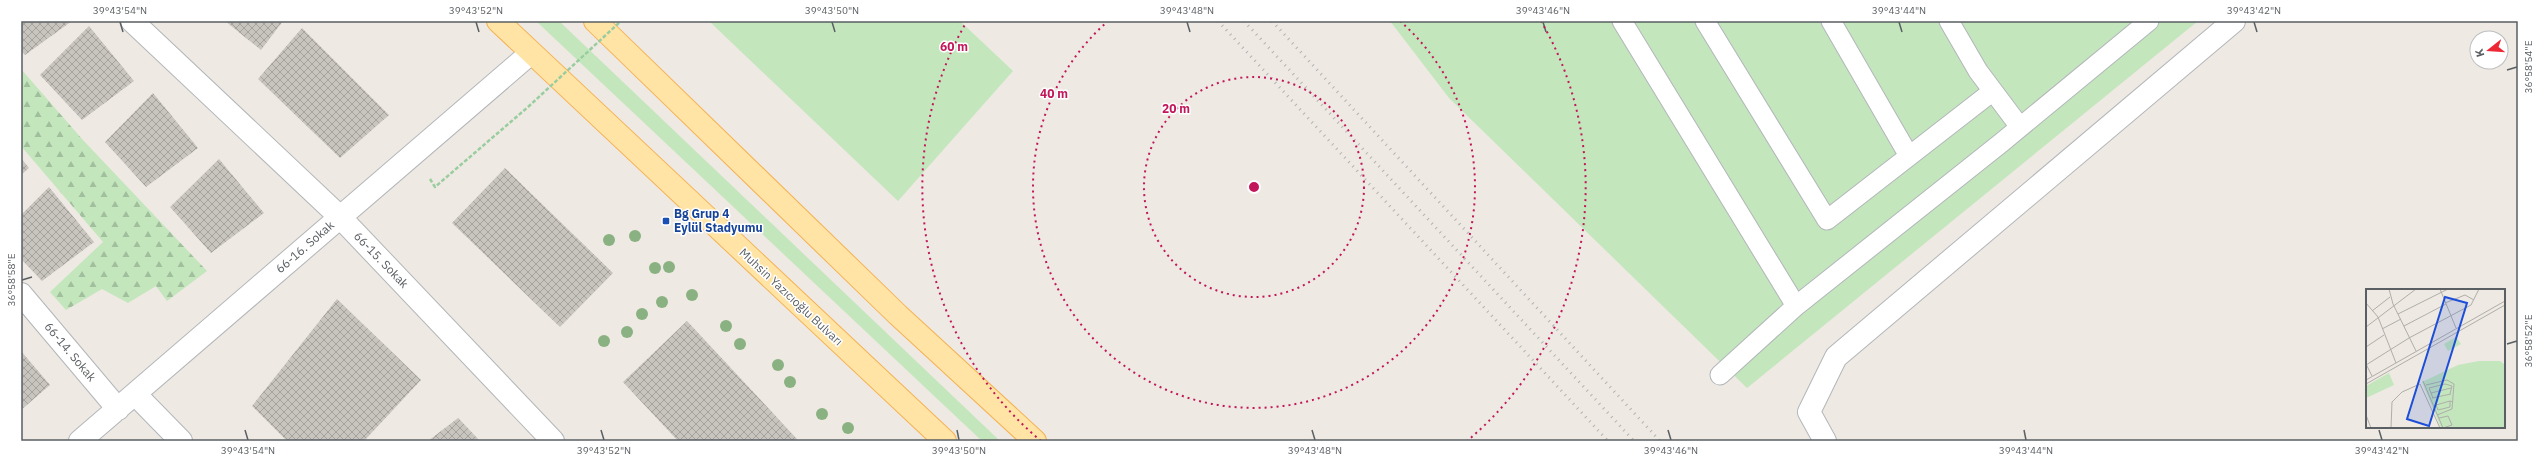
<svg xmlns="http://www.w3.org/2000/svg" width="2539" height="462" viewBox="0 0 2539 462" font-family="'IBM Plex Sans',sans-serif">
<defs>
<pattern id="forest-firs" width="22" height="20" patternUnits="userSpaceOnUse"><rect width="22" height="20" fill="#c3e6bd"/><path d="M5 1l3.5 6h-7zM16 11l3.5 6h-7z" fill="#a1be9d"/></pattern>
<pattern id="building-cross-hatch" width="8" height="8" patternUnits="userSpaceOnUse"><rect width="8" height="8" fill="#c8c4be"/><path d="M0 0l8 8M0 8l8-8" fill="none" stroke="#a5a29e"/></pattern>
</defs>
<rect width="100%" height="100%" fill="#eee9e2"/>
<!-- grass -->
<path fill="#c3e6bd" d="M 536,21 L 559,21 L 1000,441 L 982,441 Z
M 709,21 L 960,21 L 1013,71 L 898,201 Z
M 1390,21 L 2198,21 L 1747,388 L 1449,98 Z"/>
<!-- forest -->
<path fill="url(#forest-firs)" d="M 21,69 L 82,139 L 207,271 L 167,301 L 156,286 L 128,303 L 102,289 L 66,310 L 50,292 L 103,242 L 21,146 Z"/>
<!-- building -->
<path fill="url(#building-cross-hatch)" d="M 21,21 L 72,21 L 25,55 L 21,51 Z
M 225,21 L 283,21 L 261,50 Z
M 89,26 L 134,81 L 82,120 L 40,75 Z
M 302,28 L 389,115 L 340,158 L 258,79 Z
M 153,93 L 198,148 L 146,187 L 105,142 Z
M 21,158 L 29,168 L 21,175 Z
M 219,159 L 264,213 L 211,253 L 170,207 Z
M 505,168 L 613,273 L 560,327 L 452,223 Z
M 49,187 L 94,242 L 42,281 L 21,259 L 21,215 Z
M 337,299 L 421,380 L 364,441 L 287,441 L 252,406 Z
M 687,321 L 797,439 L 795,441 L 678,441 L 623,382 Z
M 21,351 L 50,385 L 21,410 Z
M 458,418 L 480,441 L 428,441 Z"/>
<g fill="none" stroke-linecap="round" stroke-linejoin="round">
<defs>
<path id="service" d="M 1622,21 L 1796,306
M 1705,21 L 1827,220 L 1993,91
M 1831,21 L 1909,156
M 1949,21 L 1978,71 L 2020,127
M 1720,375 L 1796,306 L 2001,143 L 2149,21"/>
<path id="minor" d="M 132,21 L 340,217 L 553,441
M 21,294 L 118,409
M 135,394 L 181,441
M 80,441 L 531,53
M 1825,441 L 1809,412 L 1836,357 L 2234,21"/>
<path id="primary" d="M 498,21 L 945,441
M 595,21 L 898,315 L 1035,441"/>
</defs>
<!-- service casing -->
<use href="#service" stroke="#b3b6ba" stroke-width="21"/>
<!-- minor casing -->
<use href="#minor" stroke="#b3b6ba" stroke-width="24"/>
<!-- primary casing -->
<use href="#primary" stroke="#f5b153" stroke-width="24"/>
<!-- path -->
<path stroke="#99cd9f" stroke-width="2.5" stroke-dasharray="4 2" stroke-linecap="butt" d="M 430,179 L 435,187 L 528,107"/>
<!-- service -->
<use href="#service" stroke="#fff" stroke-width="19"/>
<!-- minor -->
<use href="#minor" stroke="#fff" stroke-width="22"/>
<!-- primary -->
<use href="#primary" stroke="#ffe4a5" stroke-width="22"/>
<!-- rail -->
<path stroke="#b1b2b3" stroke-width="3" stroke-dasharray="1 5" stroke-linecap="butt" d="M 1218,21 L 1608,441
M 1244,21 L 1634,441
M 1272,21 L 1660,441"/>
<!-- path-bridge -->
<path stroke="#99cd9f" stroke-width="2.5" stroke-dasharray="4 2" stroke-linecap="butt" d="M 528,107 L 621,21"/>
</g>
<!-- trees -->
<g fill="#8ab181">
<circle cx="635" cy="236" r="6"/>
<circle cx="609" cy="240" r="6"/>
<circle cx="669" cy="267" r="6"/>
<circle cx="655" cy="268" r="6"/>
<circle cx="692" cy="295" r="6"/>
<circle cx="662" cy="302" r="6"/>
<circle cx="642" cy="314" r="6"/>
<circle cx="726" cy="326" r="6"/>
<circle cx="627" cy="332" r="6"/>
<circle cx="604" cy="341" r="6"/>
<circle cx="740" cy="344" r="6"/>
<circle cx="778" cy="365" r="6"/>
<circle cx="790" cy="382" r="6"/>
<circle cx="822" cy="414" r="6"/>
<circle cx="848" cy="428" r="6"/>
</g>
<!-- ticks -->
<path fill="none" stroke="#5a5f63" stroke-width="1.5" d="M 120,22 L 123,32M 476,22 L 479,32M 832,22 L 835,32M 1187,22 L 1190,32M 1543,22 L 1546,32M 1899,22 L 1902,32M 2254,22 L 2257,32M 2507,70 L 2517,67M 22,280 L 32,277M 2507,344 L 2517,341M 245,430 L 248,440M 601,430 L 604,440M 957,430 L 959,440M 1312,430 L 1315,440M 1668,430 L 1671,440M 2024,430 L 2026,440M 2379,430 L 2382,440"/>
<!-- distance rings -->
<g fill="none" stroke="#c2185b" stroke-width="2" stroke-dasharray="2 4">
<circle cx="1254" cy="187" r="110"/>
<path d="M1400 21A221 221 0 1 1 1108 21"/>
<path d="M1041 441A331 331 0 0 1 967 21M1541 21A331 331 0 0 1 1467 441"/>
</g>
<!-- markers -->
<rect fill="#1a4fb4" stroke="#fff" stroke-width="1.5" x="662" y="217" width="8" height="8" rx="2"/>
<g text-anchor="middle" stroke-width="3" stroke-linejoin="round" paint-order="stroke">
<!-- transit labels -->
<g font-size="12" font-weight="bold" fill="#164399" stroke="#fff" text-anchor="start">
<text x="674" y="218">Bg Grup 4<tspan x="674" dy="14">Eylül Stadyumu</tspan></text>
</g>
<!-- street labels -->
<g font-size="12" fill="#5a5f63" stroke="#fff">
<text transform="translate(305 247) rotate(-41)" y="4">66-16. Sokak</text>
<text transform="translate(381 260) rotate(46)" y="4">66-15. Sokak</text>
<text transform="translate(791 297) rotate(43)" y="4">Muhsin Yazıcıoğlu Bulvarı</text>
<text transform="translate(70 352) rotate(50)" y="4">66-14. Sokak</text>
</g>
</g>
<!-- overview -->
<g transform="translate(2366 289)">
<rect width="139" height="139" fill="#eee9e2"/>
<path d="M 90,48 L 95,55 L 82,62 L 78,55 ZM 113,72 L 134,72 L 139,76 L 139,139 L 75,139 L 56,93 L 92,76 Z" fill="#c3e6bd"/>
<path d="M 23,84 L 28,96 L 0,109 L 0,97 Z" fill="#c3e6bd"/>
<path fill="none" stroke="#afaeab" stroke-width="1" d="M 23,0 L 27,15 L 50,62M 74,0 L 90,39M 0,14 L 12,28 L 30,74M 79,14 L 99,6 L 108,11M 6,22 L 24,8M 32,25 L 82,0M 38,37 L 80,15M 0,38 L 50,0M 16,40 L 35,30M 0,58 L 18,46M 0,75 L 6,87M 0,76 L 43,49 L 105,16 L 113,0M 0,91 L 139,12M 57,92 L 77,139 L 86,136 L 82,127 L 73,129M 0,95 L 139,16M 60,96 L 81,91 L 88,95 L 86,120 L 71,126M 65,104 L 85,99M 66,109 L 85,105M 67,109 L 63,99 L 79,95 L 86,97 L 84,105M 84,112 L 84,118 L 72,121 L 70,116 L 84,112 L 87,113M 0,126 L 5,139M 25,139 L 26,113 L 36,103 L 54,95 L 74,139"/>
<path fill="#1d4ed8" fill-opacity="0.15" stroke="#1d4ed8" stroke-width="2" d="M 79,8 L 101,14 L 63,137 L 41,130 Z"/>
<rect width="139" height="139" fill="none" stroke="#5a5f63" stroke-width="2"/>
</g>
<circle cx="1254" cy="187" r="6" fill="#c2185b" stroke="#fff" stroke-width="2"/>
<g font-size="12" text-anchor="middle" font-weight="bold" fill="#c2185b" stroke="#fff" stroke-width="3" stroke-linejoin="round" paint-order="stroke">
<text x="954" y="51">60 m</text>
<text x="1054" y="98">40 m</text>
<text x="1176" y="113">20 m</text>
</g>
<!-- border -->
<rect width="2539" height="462" fill="none" stroke="#ffffff" stroke-width="44"/>
<!-- north arrow -->
<g transform="translate(2489 50) rotate(253)"><circle r="19" fill="#ffffff" stroke="#bdbfc1"/>
<path d="M0-3L7 15L0 10L-7 15Z" fill="#ee2734"/>
<text y="-6" font-size="11" font-weight="bold" text-anchor="middle" fill="#5a5f63">K</text>
</g>
<rect x="22" y="22" width="2495" height="418" fill="none" stroke="#5a5f63" stroke-width="1.5"/>
<g font-size="10" text-anchor="middle" fill="#5a5f63">
<text x="120" y="14">39°43'54"N</text>
<text x="476" y="14">39°43'52"N</text>
<text x="832" y="14">39°43'50"N</text>
<text x="1187" y="14">39°43'48"N</text>
<text x="1543" y="14">39°43'46"N</text>
<text x="1899" y="14">39°43'44"N</text>
<text x="2254" y="14">39°43'42"N</text>
<text transform="translate(2528 67) rotate(-90)" y="4">36°58'54"E</text>
<text transform="translate(11 280) rotate(-90)" y="4">36°58'58"E</text>
<text transform="translate(2528 341) rotate(-90)" y="4">36°58'52"E</text>
<text x="248" y="454">39°43'54"N</text>
<text x="604" y="454">39°43'52"N</text>
<text x="959" y="454">39°43'50"N</text>
<text x="1315" y="454">39°43'48"N</text>
<text x="1671" y="454">39°43'46"N</text>
<text x="2026" y="454">39°43'44"N</text>
<text x="2382" y="454">39°43'42"N</text>
</g>
</svg>
